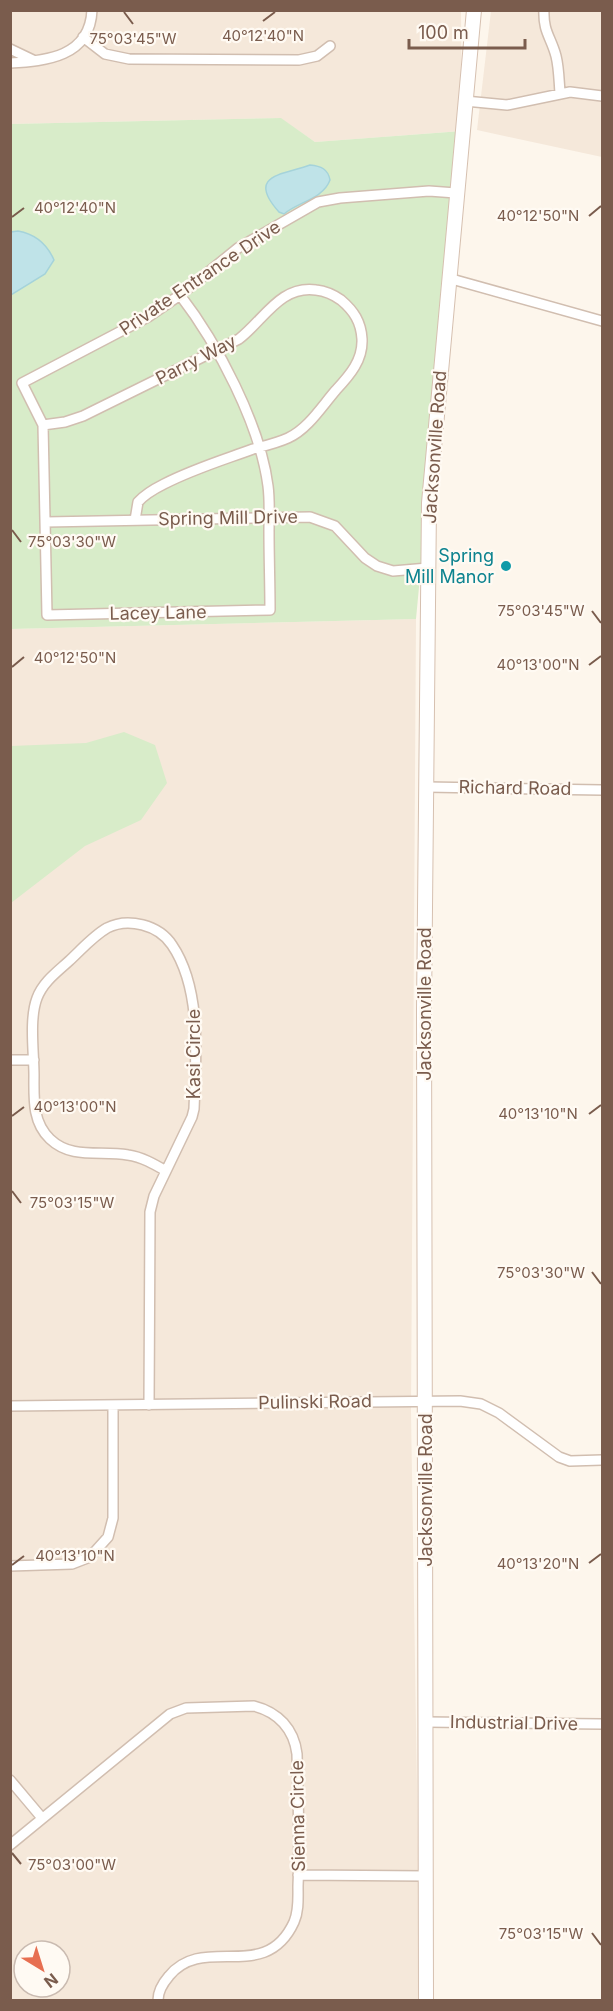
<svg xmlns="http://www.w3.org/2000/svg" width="613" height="2011" viewBox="0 0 613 2011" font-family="Inter,sans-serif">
<rect width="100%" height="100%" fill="#fdf6ec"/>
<!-- residential -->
<path fill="#f5e8da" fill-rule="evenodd" d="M 10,11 L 461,11 L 462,131 L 315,142 L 280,118 L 11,124 Z
M 491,11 L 602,11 L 602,157 L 477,130 Z
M 416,619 L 411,1412 L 419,1913 L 419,2000 L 11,2000 L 10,629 ZM 24,1951 L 60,1951 L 60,1987 L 24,1987 Z"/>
<!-- green -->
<path fill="#d8ecc9" d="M 281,118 L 315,142 L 462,131 L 416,619 L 11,629 L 11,124 Z
M 124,732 L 155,745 L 167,783 L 141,820 L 85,846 L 11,903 L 11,746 L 86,743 Z"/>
<!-- water -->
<path fill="#bfe3e8" stroke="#a5d3da" stroke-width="1.5" d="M 310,165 C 321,166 328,169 330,180 C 323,199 298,202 284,214 L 279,212 C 245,174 284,175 310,165 Z
M 18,231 C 35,234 47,244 54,260 L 45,274 L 11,295 L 11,232 Z"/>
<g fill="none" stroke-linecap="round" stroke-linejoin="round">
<defs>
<path id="minor" d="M 544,10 C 543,32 551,37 556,56 C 559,68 559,81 560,93
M 83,37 L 105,54 L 129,59 L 299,60 L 317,56 L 330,46
M 10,49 L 33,60
M 10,63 C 46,61 90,57 92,10
M 465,101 L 507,105 L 570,92 L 602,96
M 448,278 L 602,321
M 180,295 C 217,343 260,424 268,486 C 270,501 269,516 269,532 C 269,558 270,584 270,610 L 47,615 L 43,425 L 22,383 L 148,317 L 180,295 L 238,248 L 318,202 L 340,198 L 429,191 L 456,193
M 43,425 L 65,422 L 83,416 L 239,339 C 264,320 280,285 316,290 C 325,291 334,295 341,300 C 354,311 361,322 362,339 C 363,360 350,375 336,390 C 322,406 308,429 288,438 C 277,443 264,446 253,449 C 223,460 193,469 164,484 C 154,489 145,494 138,502 L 135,520
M 46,522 L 310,517 L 335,526 L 365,558 L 377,566 L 393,571 L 428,568
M 427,787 L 602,790
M 10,1060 L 34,1060
M 149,1405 L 150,1212 L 154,1196 L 192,1117 L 194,1109 C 196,1057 202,989 172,945 C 159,925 128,917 107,928 C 93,936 81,950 69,961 C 57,972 43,982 37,998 C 29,1019 34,1053 34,1075 C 34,1098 32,1122 50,1139 C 72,1160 101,1150 128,1155 C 142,1157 154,1164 166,1171
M 10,1406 L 460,1401 L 481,1404 L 499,1413 L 559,1457 L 570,1461 L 602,1460
M 10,1566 L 72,1564 L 90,1557 L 108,1537 L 113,1518 L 113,1405
M 426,1722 L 602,1724
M 10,1780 L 42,1818
M 10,1845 L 170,1714 L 186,1708 L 254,1706 C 278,1712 294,1729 297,1754 C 298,1798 300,1842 298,1886 C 298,1898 299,1911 294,1922 C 265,1985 204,1933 169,1976 C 163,1983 158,1991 158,2000
M 298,1875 L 426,1876"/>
<path id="secondary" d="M 426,2000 L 424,1009 L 429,503 L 474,10"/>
</defs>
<!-- minor casing -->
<use href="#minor" stroke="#d1beb0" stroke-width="12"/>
<!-- secondary casing -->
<use href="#secondary" stroke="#d6c0b0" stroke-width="16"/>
<!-- minor -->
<use href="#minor" stroke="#fff" stroke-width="9"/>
<!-- secondary -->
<use href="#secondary" stroke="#fff" stroke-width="14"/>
</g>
<!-- ticks -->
<path fill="none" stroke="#7a5c4d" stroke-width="2" d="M 124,12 L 133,24M 263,21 L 275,12M 589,216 L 601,206M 12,217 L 24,208M 12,530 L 21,542M 592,611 L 601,623M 589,665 L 601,656M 12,667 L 24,657M 589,1114 L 601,1105M 12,1116 L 24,1107M 12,1191 L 21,1203M 592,1272 L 601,1284M 589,1563 L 601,1554M 12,1565 L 24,1556M 12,1853 L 21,1864M 592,1933 L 601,1945"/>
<!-- markers -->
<circle fill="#0f9aa8" stroke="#fffaf3" stroke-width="2" cx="506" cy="566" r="6"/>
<g text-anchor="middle" stroke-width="4.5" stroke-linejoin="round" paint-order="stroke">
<!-- street labels -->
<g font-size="18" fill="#7a5c4d" stroke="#fffaf3">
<text transform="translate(200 278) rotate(-34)" y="6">Private Entrance Drive</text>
<text transform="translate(196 360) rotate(-27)" y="6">Parry Way</text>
<text transform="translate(435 447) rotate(-86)" y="6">Jacksonville Road</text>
<text transform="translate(228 518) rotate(-1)" y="6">Spring Mill Drive</text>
<text transform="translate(158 613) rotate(-1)" y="6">Lacey Lane</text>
<text transform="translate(515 788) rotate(1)" y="6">Richard Road</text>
<text transform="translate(425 1004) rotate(-90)" y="6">Jacksonville Road</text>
<text transform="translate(194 1054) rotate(-90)" y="6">Kasi Circle</text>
<text transform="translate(315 1402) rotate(-1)" y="6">Pulinski Road</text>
<text transform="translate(426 1490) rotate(-90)" y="6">Jacksonville Road</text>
<text transform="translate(514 1723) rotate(1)" y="6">Industrial Drive</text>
<text transform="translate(298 1816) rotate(-91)" y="6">Sienna Circle</text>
</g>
<!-- culture labels -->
<g font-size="18" fill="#0d838f" stroke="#fffaf3" text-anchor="end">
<text x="494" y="562">Spring<tspan x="494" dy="21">Mill Manor</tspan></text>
</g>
</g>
<g font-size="15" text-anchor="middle" fill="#7a5c4d" stroke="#fffaf3" stroke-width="4.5" stroke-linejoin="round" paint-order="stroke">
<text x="263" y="41">40°12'40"N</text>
<text x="133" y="44">75°03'45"W</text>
<text x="75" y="213">40°12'40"N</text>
<text x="538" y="221">40°12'50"N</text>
<text x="72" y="547">75°03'30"W</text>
<text x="541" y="616">75°03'45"W</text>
<text x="75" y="663">40°12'50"N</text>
<text x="538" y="670">40°13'00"N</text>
<text x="75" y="1112">40°13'00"N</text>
<text x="538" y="1119">40°13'10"N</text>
<text x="72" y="1208">75°03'15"W</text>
<text x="541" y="1278">75°03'30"W</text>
<text x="75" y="1561">40°13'10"N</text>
<text x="538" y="1569">40°13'20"N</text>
<text x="72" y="1870">75°03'00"W</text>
<text x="541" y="1939">75°03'15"W</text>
</g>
<!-- border -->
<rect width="613" height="2011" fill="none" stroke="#7a5c4d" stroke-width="24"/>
<!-- north arrow -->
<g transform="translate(42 1969) rotate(142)"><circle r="28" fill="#fffaf3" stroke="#cabbb1" stroke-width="1.5"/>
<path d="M0-4.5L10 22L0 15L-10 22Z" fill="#e76f51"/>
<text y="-9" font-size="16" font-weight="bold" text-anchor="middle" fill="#7a5c4d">N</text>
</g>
<!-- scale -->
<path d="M409 39v9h116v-9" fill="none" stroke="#7a5c4d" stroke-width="3"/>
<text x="418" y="39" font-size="18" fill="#7a5c4d" stroke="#fffaf3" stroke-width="4.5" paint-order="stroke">100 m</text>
</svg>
